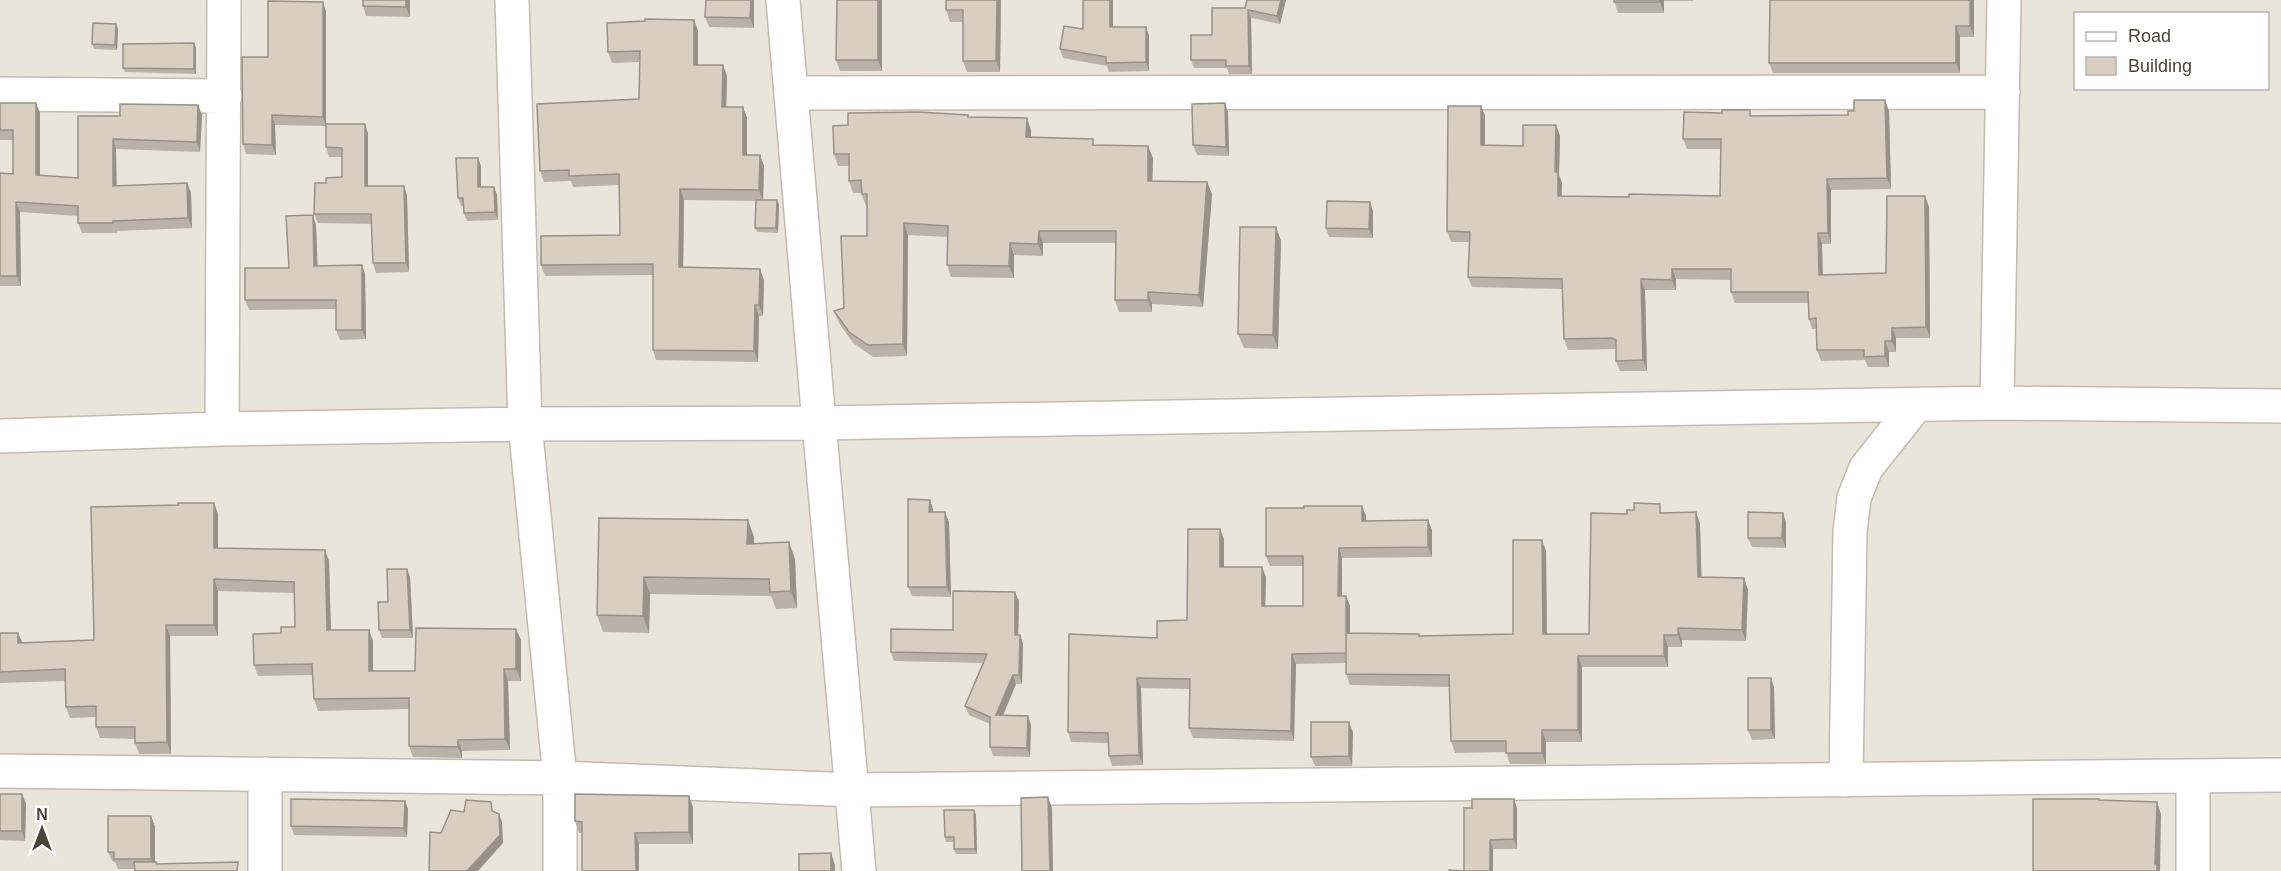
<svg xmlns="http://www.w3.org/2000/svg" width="2281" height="871" viewBox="0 0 2281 871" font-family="Arial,sans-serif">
<rect width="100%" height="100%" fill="#f6f3ec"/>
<!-- residential -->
<path fill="#eae5da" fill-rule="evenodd" d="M 0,0 L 2281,0 L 2281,871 L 0,871 ZM 2076,14 L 2268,14 L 2268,88 L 2076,88 Z"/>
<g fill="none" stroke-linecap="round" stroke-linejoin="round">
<defs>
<path id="minor" d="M 512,0 L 525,424 L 560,778 L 560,871
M 783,0 L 819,423 L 859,871
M 791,93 L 2003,92
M 0,94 L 225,96
M 1997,403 L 2004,0
M 222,429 L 224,0
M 0,436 L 222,429 L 525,424 L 819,423 L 1997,403 L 2281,406
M 0,771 L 560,778 L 853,790 L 2281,775
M 1846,780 L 1850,532 L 1854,498 L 1866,468 L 1916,405
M 265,871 L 265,774
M 2193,871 L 2193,776"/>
</defs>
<!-- minor casing -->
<use href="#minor" stroke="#c2bbae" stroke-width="36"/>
<!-- minor -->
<use href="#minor" stroke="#fff" stroke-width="33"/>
</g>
<!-- wall -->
<path fill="#bab2a6" d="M 410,0 L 410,17 L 366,16 L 363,6 Z
M 706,0 L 754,0 L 754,28 L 709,27 L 705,17 Z
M 882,0 L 882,71 L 840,71 L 836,60 Z
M 1001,0 L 1000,72 L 967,72 L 963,61 L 963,22 L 950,22 L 946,10 Z
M 1113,0 L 1113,27 L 1146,27 L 1149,36 L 1149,71 L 1109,72 L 1107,66 L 1063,58 L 1060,49 L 1083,29 Z
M 1247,0 L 1286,0 L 1280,24 L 1251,18 L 1252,74 L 1229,74 L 1227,68 L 1194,68 L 1191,60 L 1212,35 L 1245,8 Z
M 1614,0 L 1693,0 L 1693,1 L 1664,1 L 1664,13 L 1618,13 Z
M 1974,0 L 1974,37 L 1960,37 L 1960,73 L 1773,73 L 1769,63 Z
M 323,2 L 326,12 L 326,124 L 365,124 L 368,134 L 368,186 L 407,195 L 409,272 L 376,273 L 373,263 L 372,224 L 318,223 L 314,214 L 326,183 L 342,177 L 342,157 L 329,157 L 326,147 L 326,126 L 275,125 L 276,155 L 246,154 L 243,144 L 268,57 Z
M 694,20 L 698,31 L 698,65 L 727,76 L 726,107 L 743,107 L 747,118 L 747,155 L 760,155 L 764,166 L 763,200 L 777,200 L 779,205 L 778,233 L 757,232 L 755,228 L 756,201 L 684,200 L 683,267 L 764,280 L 763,316 L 759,316 L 758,362 L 656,360 L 653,350 L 653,275 L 545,276 L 541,265 L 620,235 L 619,185 L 573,187 L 571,181 L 544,182 L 540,171 L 639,99 L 640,62 L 612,63 L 608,52 Z
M 116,24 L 118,29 L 117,50 L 94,49 L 92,44 Z
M 194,43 L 196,48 L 196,74 L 125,72 L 123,68 Z
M 0,103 L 36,103 L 40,113 L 40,175 L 78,178 L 120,116 L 198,105 L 202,115 L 200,152 L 116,149 L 116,186 L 187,183 L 191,193 L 192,228 L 117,231 L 117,233 L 82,233 L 78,223 L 78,216 L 20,212 L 21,286 L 0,286 L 0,173 L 13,174 L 13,140 L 0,140 Z
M 1225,103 L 1228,113 L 1229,156 L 1197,155 L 1193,145 Z
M 1481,106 L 1485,116 L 1485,145 L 1523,146 L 1556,125 L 1560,136 L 1559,175 L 1562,183 L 1562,196 L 1629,197 L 1720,196 L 1721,149 L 1687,149 L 1683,139 L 1752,116 L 1848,115 L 1889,111 L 1891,189 L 1831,190 L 1831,244 L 1822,244 L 1823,275 L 1886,273 L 1929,207 L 1930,338 L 1896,338 L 1896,352 L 1889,352 L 1889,367 L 1868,367 L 1865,360 L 1821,361 L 1817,350 L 1816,329 L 1812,329 L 1809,319 L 1808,303 L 1735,303 L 1731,292 L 1731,280 L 1676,279 L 1676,290 L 1645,290 L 1647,371 L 1620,371 L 1616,361 L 1616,349 L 1568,350 L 1564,339 L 1562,289 L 1472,287 L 1468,277 L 1469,242 L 1451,242 L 1447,231 Z
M 969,117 L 1031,130 L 1031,137 L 1095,145 L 1153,158 L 1152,181 L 1207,182 L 1212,194 L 1203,307 L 1152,304 L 1152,312 L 1119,312 L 1115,300 L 1116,243 L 1043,243 L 1043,256 L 1014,255 L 1014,278 L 951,277 L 947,265 L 947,237 L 908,235 L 907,356 L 873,357 L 853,343 L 839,323 L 834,311 L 844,308 L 867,236 L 867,206 L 866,206 L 861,193 L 853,193 L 849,181 L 849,166 L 838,166 L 834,154 L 848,125 Z
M 478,158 L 481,166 L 481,187 L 494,187 L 497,195 L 498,220 L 467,221 L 464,213 L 464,206 L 461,206 L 458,198 Z
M 1370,202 L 1373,212 L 1373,238 L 1329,237 L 1326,228 Z
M 316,225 L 317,266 L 362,265 L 365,274 L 366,339 L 340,340 L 336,330 L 336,309 L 249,310 L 245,300 L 289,268 Z
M 1276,227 L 1281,241 L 1278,349 L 1244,348 L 1238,334 Z
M 930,500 L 933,509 L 933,512 L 949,522 L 951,597 L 912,596 L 908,587 Z
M 214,503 L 218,514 L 218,548 L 329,561 L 331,630 L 373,641 L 373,671 L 415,671 L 521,640 L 521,681 L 508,681 L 510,750 L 462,751 L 462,758 L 413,757 L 409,746 L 409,709 L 318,711 L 314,699 L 313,675 L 258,676 L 254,665 L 281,633 L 295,627 L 295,593 L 218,591 L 218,636 L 170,636 L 171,754 L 139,754 L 135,743 L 135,739 L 100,738 L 96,727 L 96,717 L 70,718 L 66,707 L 65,681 L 0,683 L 0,633 L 18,633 L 22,643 L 94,640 L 178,505 Z
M 1362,506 L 1366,516 L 1366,521 L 1432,530 L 1432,557 L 1342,558 L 1342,596 L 1346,596 L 1350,606 L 1350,633 L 1419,636 L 1513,634 L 1546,551 L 1547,634 L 1589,634 L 1627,514 L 1696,512 L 1700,524 L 1701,577 L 1744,578 L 1748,590 L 1746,641 L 1682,640 L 1682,647 L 1668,647 L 1668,667 L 1582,667 L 1582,742 L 1546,742 L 1546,764 L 1510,764 L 1506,752 L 1455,753 L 1451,741 L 1450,687 L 1350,685 L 1346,674 L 1346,663 L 1296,664 L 1294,741 L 1193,738 L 1189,728 L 1190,689 L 1141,688 L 1143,765 L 1112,766 L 1109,756 L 1108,743 L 1071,742 L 1068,732 L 1187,620 L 1224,539 L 1224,567 L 1266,577 L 1265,606 L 1303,606 L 1303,566 L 1270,566 L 1266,556 L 1304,508 Z
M 599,518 L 754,537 L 754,544 L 795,559 L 797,608 L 776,609 L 771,596 L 650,594 L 649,633 L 603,632 L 597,615 Z
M 1786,522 L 1786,548 L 1752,547 L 1748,538 Z
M 410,577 L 413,638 L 382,638 L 379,630 Z
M 1019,601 L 1018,635 L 1020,635 L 1023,644 L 1022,684 L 1016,684 L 1003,716 L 1028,716 L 1031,725 L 1030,757 L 993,756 L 990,747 L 990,724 L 969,715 L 965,706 L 983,663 L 894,661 L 891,652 L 953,630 Z
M 1774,687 L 1775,739 L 1752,740 L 1748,730 Z
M 1353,732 L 1352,766 L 1315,766 L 1311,757 Z
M 0,794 L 22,794 L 26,804 L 25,841 L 0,840 Z
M 689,796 L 693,807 L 693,844 L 639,844 L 639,871 L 582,871 L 582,833 L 579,833 L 575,821 Z
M 405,801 L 408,809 L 407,837 L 294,835 L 291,826 Z
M 1464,808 L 1517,808 L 1517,849 L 1493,849 L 1493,871 L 1464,871 Z
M 974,810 L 976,815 L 977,854 L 956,854 L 954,849 L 954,842 L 946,842 L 945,837 Z
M 155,826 L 155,862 L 135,869 L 118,869 L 115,862 L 112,861 L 108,852 Z"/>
<!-- shaded-wall -->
<path fill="#979187" d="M 406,0 L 410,0 L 410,17 L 406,7 Z
M 751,0 L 754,0 L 754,28 L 750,18 Z
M 878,0 L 882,0 L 882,71 L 878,60 Z
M 997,0 L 1001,0 L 1000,72 L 996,61 Z
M 1110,0 L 1113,0 L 1113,36 L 1110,27 Z
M 1281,0 L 1286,0 L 1280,24 L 1277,16 Z
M 1660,0 L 1664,0 L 1664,13 L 1660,2 Z
M 1970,0 L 1974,0 L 1974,37 L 1970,26 Z
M 323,2 L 326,12 L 326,126 L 323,117 Z
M 1248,10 L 1251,18 L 1252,74 L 1249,66 Z
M 694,20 L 698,31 L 698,75 L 694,65 Z
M 116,24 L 118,29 L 117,50 L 115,45 Z
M 1956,26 L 1960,37 L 1960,73 L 1956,63 Z
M 1146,27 L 1149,36 L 1149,71 L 1146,62 Z
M 194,43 L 196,48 L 196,74 L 194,69 Z
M 723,65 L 727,76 L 726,118 L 722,107 Z
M 1885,100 L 1889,111 L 1891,189 L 1887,178 Z
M 36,103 L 40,113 L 40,185 L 36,175 Z
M 1225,103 L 1228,113 L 1229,156 L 1226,147 Z
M 198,105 L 202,115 L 200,152 L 197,142 Z
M 1481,106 L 1485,116 L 1485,155 L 1481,145 Z
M 743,107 L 747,118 L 747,166 L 743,155 Z
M 272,115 L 275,125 L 276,155 L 272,145 Z
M 1027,118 L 1031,130 L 1031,149 L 1026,137 Z
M 365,124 L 368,134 L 368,196 L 365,186 Z
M 1556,125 L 1560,136 L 1559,175 L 1562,183 L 1561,206 L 1558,196 L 1555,172 Z
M 113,139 L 116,149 L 117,196 L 113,186 Z
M 1148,146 L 1153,158 L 1152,193 L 1148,181 Z
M 760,155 L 764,166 L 763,201 L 759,190 Z
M 478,158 L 481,166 L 481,195 L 478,187 Z
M 1827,179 L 1831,190 L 1831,244 L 1828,233 Z
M 1207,182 L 1212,194 L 1203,307 L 1199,295 Z
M 187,183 L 191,193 L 192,228 L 188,218 Z
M 404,186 L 407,195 L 409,272 L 406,263 Z
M 494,187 L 497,195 L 498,220 L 495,212 Z
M 680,189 L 684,200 L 683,278 L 679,267 Z
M 1925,196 L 1929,207 L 1930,338 L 1926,327 Z
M 777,200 L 779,205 L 778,233 L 776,228 Z
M 16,202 L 20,212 L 21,286 L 17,276 Z
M 1370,202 L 1373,212 L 1373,238 L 1369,229 Z
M 313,215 L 316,225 L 318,275 L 314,266 Z
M 904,223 L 908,235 L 907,356 L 903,344 Z
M 1276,227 L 1281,241 L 1278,349 L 1273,335 Z
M 1039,231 L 1043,243 L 1043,256 L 1038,244 Z
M 1818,233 L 1822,244 L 1823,286 L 1819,275 Z
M 1010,243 L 1014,255 L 1014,278 L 1009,266 Z
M 362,265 L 365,274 L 366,339 L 362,330 Z
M 760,269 L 764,280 L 763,316 L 759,305 Z
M 1672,269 L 1676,279 L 1676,290 L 1672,280 Z
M 1641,279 L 1645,290 L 1647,371 L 1643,360 Z
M 1148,292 L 1152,304 L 1152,312 L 1148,300 Z
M 755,305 L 759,316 L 758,362 L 754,351 Z
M 1892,328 L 1896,338 L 1896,352 L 1892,341 Z
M 1885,341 L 1889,352 L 1889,367 L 1885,356 Z
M 930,500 L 933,509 L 933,522 L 929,512 Z
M 214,503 L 218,514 L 218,559 L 214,548 Z
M 1362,506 L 1366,516 L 1366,531 L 1362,521 Z
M 945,512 L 949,522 L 951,597 L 947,587 Z
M 1696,512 L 1700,524 L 1702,589 L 1698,577 Z
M 1783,513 L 1786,522 L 1786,548 L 1782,538 Z
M 748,520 L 754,537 L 754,561 L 747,544 Z
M 1428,520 L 1432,530 L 1432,557 L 1428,547 Z
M 1220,529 L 1224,539 L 1224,577 L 1220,567 Z
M 1542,540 L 1546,551 L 1547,646 L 1543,634 Z
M 789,542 L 795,559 L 797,608 L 791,591 Z
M 1339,548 L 1342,558 L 1342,606 L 1338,596 Z
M 325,550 L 329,561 L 331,641 L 327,630 Z
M 1262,567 L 1266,577 L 1265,616 L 1262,606 Z
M 407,569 L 410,577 L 413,638 L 410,630 Z
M 644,577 L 650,594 L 649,633 L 643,616 Z
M 1744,578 L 1748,590 L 1746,641 L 1742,630 Z
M 214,579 L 218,591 L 218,636 L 214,625 Z
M 1015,592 L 1019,601 L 1018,644 L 1015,635 Z
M 1346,596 L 1350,606 L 1350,663 L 1346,653 Z
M 166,625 L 170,636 L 171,754 L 167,742 Z
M 1678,628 L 1682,640 L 1682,647 L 1678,635 Z
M 516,629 L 521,640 L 521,681 L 516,669 Z
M 369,630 L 373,641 L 373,683 L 369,671 Z
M 18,633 L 23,644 L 18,643 Z
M 1020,635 L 1023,644 L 1022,684 L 1019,675 Z
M 1664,635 L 1668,647 L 1668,667 L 1664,656 Z
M 1292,654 L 1296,664 L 1294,741 L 1291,731 Z
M 1578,656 L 1582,667 L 1582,742 L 1578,730 Z
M 504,669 L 508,681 L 510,750 L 505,739 Z
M 1013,675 L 1016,684 L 999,724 L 996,715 Z
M 1137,678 L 1141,688 L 1143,765 L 1139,755 Z
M 1771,678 L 1774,687 L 1775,739 L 1771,730 Z
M 1028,716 L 1031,725 L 1030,757 L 1027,748 Z
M 1349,722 L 1353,732 L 1352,766 L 1349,756 Z
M 1542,730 L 1546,742 L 1546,764 L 1542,753 Z
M 458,740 L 462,751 L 462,758 L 458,747 Z
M 22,794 L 26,804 L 25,841 L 22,831 Z
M 689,796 L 693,807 L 693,844 L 689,832 Z
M 1048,797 L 1052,808 L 1053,871 L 1050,871 Z
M 1514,799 L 1517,808 L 1517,849 L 1514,839 Z
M 405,801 L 408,809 L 407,837 L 404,828 Z
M 2157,802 L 2161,814 L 2160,871 L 2157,871 L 2155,864 Z
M 974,810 L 976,815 L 977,854 L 975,849 Z
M 499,814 L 502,822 L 503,843 L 478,871 L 467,871 Z
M 151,816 L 155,826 L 155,869 L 151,859 Z
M 635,833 L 639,844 L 639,871 L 636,871 Z
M 1490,840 L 1493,849 L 1493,871 L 1490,871 Z
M 831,853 L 835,865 L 835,871 L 831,871 Z"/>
<!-- building -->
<path fill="#d8cfc1" stroke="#979187" stroke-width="1.5" d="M 363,0 L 406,0 L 406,7 L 363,6 Z
M 706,0 L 751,0 L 750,18 L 705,17 Z
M 837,0 L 878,0 L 878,60 L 836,60 Z
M 946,0 L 997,0 L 996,61 L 963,61 L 963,10 L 946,10 Z
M 1083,0 L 1110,0 L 1110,27 L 1146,27 L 1146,62 L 1106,63 L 1106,57 L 1060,49 L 1064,26 L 1083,29 Z
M 1247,0 L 1281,0 L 1277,16 L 1248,10 L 1249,66 L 1226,66 L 1226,60 L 1191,60 L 1191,35 L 1212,35 L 1212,8 L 1245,8 Z
M 1614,0 L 1660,0 L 1660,2 L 1614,2 Z
M 1770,0 L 1970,0 L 1970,26 L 1956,26 L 1956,63 L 1769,63 Z
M 268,1 L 323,2 L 323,117 L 272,115 L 272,145 L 243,144 L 242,57 L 268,57 Z
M 645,19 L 694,20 L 694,65 L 723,65 L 722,107 L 743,107 L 743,155 L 760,155 L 759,190 L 680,189 L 679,267 L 760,269 L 759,305 L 755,305 L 754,351 L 653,350 L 653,264 L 541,265 L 541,236 L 620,235 L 619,174 L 569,176 L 569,170 L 540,171 L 537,104 L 639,99 L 640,51 L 608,52 L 607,23 L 645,21 Z
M 93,23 L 116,24 L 115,45 L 92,44 Z
M 194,43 L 194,69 L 123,68 L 123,44 Z
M 1854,100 L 1885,100 L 1887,178 L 1827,179 L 1828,233 L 1818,233 L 1819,275 L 1886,273 L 1887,196 L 1925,196 L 1926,327 L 1892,328 L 1892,341 L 1885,341 L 1885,356 L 1864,357 L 1864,350 L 1817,350 L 1816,318 L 1809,319 L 1808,292 L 1731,292 L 1731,269 L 1672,269 L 1672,280 L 1641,279 L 1643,360 L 1616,361 L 1616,340 L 1612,338 L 1564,339 L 1562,279 L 1468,277 L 1470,232 L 1447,231 L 1448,106 L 1481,106 L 1481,145 L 1523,146 L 1523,125 L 1556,125 L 1555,172 L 1558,172 L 1558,196 L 1629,197 L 1629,194 L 1720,196 L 1721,139 L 1683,139 L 1684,112 L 1722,113 L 1722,110 L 1750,110 L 1750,116 L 1848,115 L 1848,111 L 1854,111 Z
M 0,103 L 36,103 L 36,175 L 78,178 L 78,116 L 120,116 L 120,104 L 198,105 L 197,142 L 113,139 L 113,186 L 187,183 L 188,218 L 113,221 L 113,223 L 78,223 L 78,206 L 16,202 L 17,276 L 0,276 L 0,173 L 13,174 L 13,130 L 0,130 Z
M 1225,103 L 1226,147 L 1193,145 L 1192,104 Z
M 919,112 L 968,115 L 968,117 L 1027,118 L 1026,137 L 1093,139 L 1093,145 L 1148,146 L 1148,181 L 1207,182 L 1199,295 L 1148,292 L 1148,300 L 1115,300 L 1116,231 L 1039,231 L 1038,244 L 1010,243 L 1009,266 L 947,265 L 948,226 L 904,223 L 903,344 L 868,345 L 849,332 L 834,311 L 844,308 L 841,236 L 867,236 L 867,194 L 862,194 L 861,180 L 849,181 L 849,154 L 834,154 L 833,126 L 848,125 L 848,113 Z
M 326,124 L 365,124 L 365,186 L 404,186 L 406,263 L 373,263 L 371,214 L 314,214 L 315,183 L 326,183 L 326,178 L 342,177 L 342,148 L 326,147 Z
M 456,158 L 478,158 L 478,187 L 494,187 L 495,212 L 464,213 L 463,198 L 458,198 Z
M 756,200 L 777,200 L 776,228 L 755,228 Z
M 1327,201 L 1370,202 L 1369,229 L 1326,228 Z
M 313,215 L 314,266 L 362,265 L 362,330 L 336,330 L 336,300 L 245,300 L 245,268 L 289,268 L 286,216 Z
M 1240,227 L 1276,227 L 1273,335 L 1238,334 Z
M 908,499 L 930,500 L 929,512 L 945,512 L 947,587 L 908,587 Z
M 178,503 L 214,503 L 214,548 L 325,550 L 327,630 L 369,630 L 369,671 L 415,671 L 416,628 L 516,629 L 516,669 L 504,669 L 505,739 L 458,740 L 458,747 L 409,746 L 409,698 L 314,699 L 312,664 L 254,665 L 253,634 L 281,633 L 281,627 L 295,627 L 294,582 L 214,579 L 214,625 L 166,625 L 167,742 L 135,743 L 135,727 L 96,727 L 96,706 L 66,707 L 65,669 L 0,672 L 0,633 L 18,633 L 18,643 L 94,640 L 91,507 L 178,505 Z
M 1634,503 L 1660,504 L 1660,513 L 1696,512 L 1698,577 L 1744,578 L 1742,630 L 1678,628 L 1678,635 L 1664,635 L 1664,656 L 1578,656 L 1578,730 L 1542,730 L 1542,753 L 1506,753 L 1506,741 L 1451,741 L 1449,675 L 1346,674 L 1346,633 L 1419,634 L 1419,636 L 1513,634 L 1513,540 L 1542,540 L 1543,634 L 1589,634 L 1591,513 L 1627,514 L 1627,510 L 1634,510 Z
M 1304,506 L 1362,506 L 1362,521 L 1428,520 L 1428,547 L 1339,548 L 1338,596 L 1346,596 L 1346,653 L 1292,654 L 1291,731 L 1189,728 L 1190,679 L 1137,678 L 1139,755 L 1109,756 L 1108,733 L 1068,732 L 1069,634 L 1157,638 L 1157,621 L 1187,620 L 1188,529 L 1220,529 L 1220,567 L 1262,567 L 1262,606 L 1303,606 L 1303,556 L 1266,556 L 1266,508 L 1304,508 Z
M 1748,512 L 1783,513 L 1782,538 L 1748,538 Z
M 599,518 L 748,520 L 747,544 L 789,542 L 791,591 L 770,592 L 769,579 L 644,577 L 643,616 L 597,615 Z
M 387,569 L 407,569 L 410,630 L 379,630 L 378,602 L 388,602 Z
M 953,591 L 1015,592 L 1015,635 L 1020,635 L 1019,675 L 1013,675 L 996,715 L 1028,716 L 1027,748 L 990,747 L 990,717 L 965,706 L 987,654 L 891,652 L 891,629 L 953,630 Z
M 1748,678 L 1771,678 L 1771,730 L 1748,730 Z
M 1311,722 L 1349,722 L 1349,756 L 1311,757 Z
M 0,794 L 22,794 L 22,831 L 0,831 Z
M 575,794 L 689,796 L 689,832 L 635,833 L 636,871 L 582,871 L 582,822 L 575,821 Z
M 1048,797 L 1050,871 L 1022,871 L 1021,798 Z
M 291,799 L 405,801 L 404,828 L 291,826 Z
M 1472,799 L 1514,799 L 1514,839 L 1490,840 L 1490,871 L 1449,871 L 1449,870 L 1464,871 L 1464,808 L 1472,808 Z
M 2033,799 L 2099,799 L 2099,800 L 2157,802 L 2155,864 L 2157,864 L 2157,871 L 2033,871 Z
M 466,800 L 491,802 L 492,811 L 499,814 L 500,835 L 467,871 L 429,871 L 430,832 L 441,833 L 451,810 L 464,812 Z
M 944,810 L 974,810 L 975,849 L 954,849 L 954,837 L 945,837 Z
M 108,816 L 151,816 L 151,859 L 114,859 L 114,852 L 108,852 Z
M 831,853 L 831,871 L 799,871 L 799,854 Z
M 134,862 L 156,862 L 156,864 L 238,862 L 237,871 L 135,871 Z"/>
<!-- legend -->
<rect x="2074" y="12" width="195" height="78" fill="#ffffff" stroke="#b7b4b0" stroke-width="1.5"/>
<rect x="2086" y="32" width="30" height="9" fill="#ffffff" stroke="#b7b4b0" stroke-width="1.5"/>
<text x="2128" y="42" font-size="18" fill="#4b4439">Road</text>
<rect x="2086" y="57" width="30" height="18" fill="#d8cfc1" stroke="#b7b4b0" stroke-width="1.5"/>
<text x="2128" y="72" font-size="18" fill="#4b4439">Building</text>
<!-- north arrow -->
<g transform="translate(42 829)" stroke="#ffffff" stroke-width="4.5" paint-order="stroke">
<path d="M0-4.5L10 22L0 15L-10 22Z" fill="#4b4439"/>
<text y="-9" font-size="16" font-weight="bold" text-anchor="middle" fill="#4b4439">N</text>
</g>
</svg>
